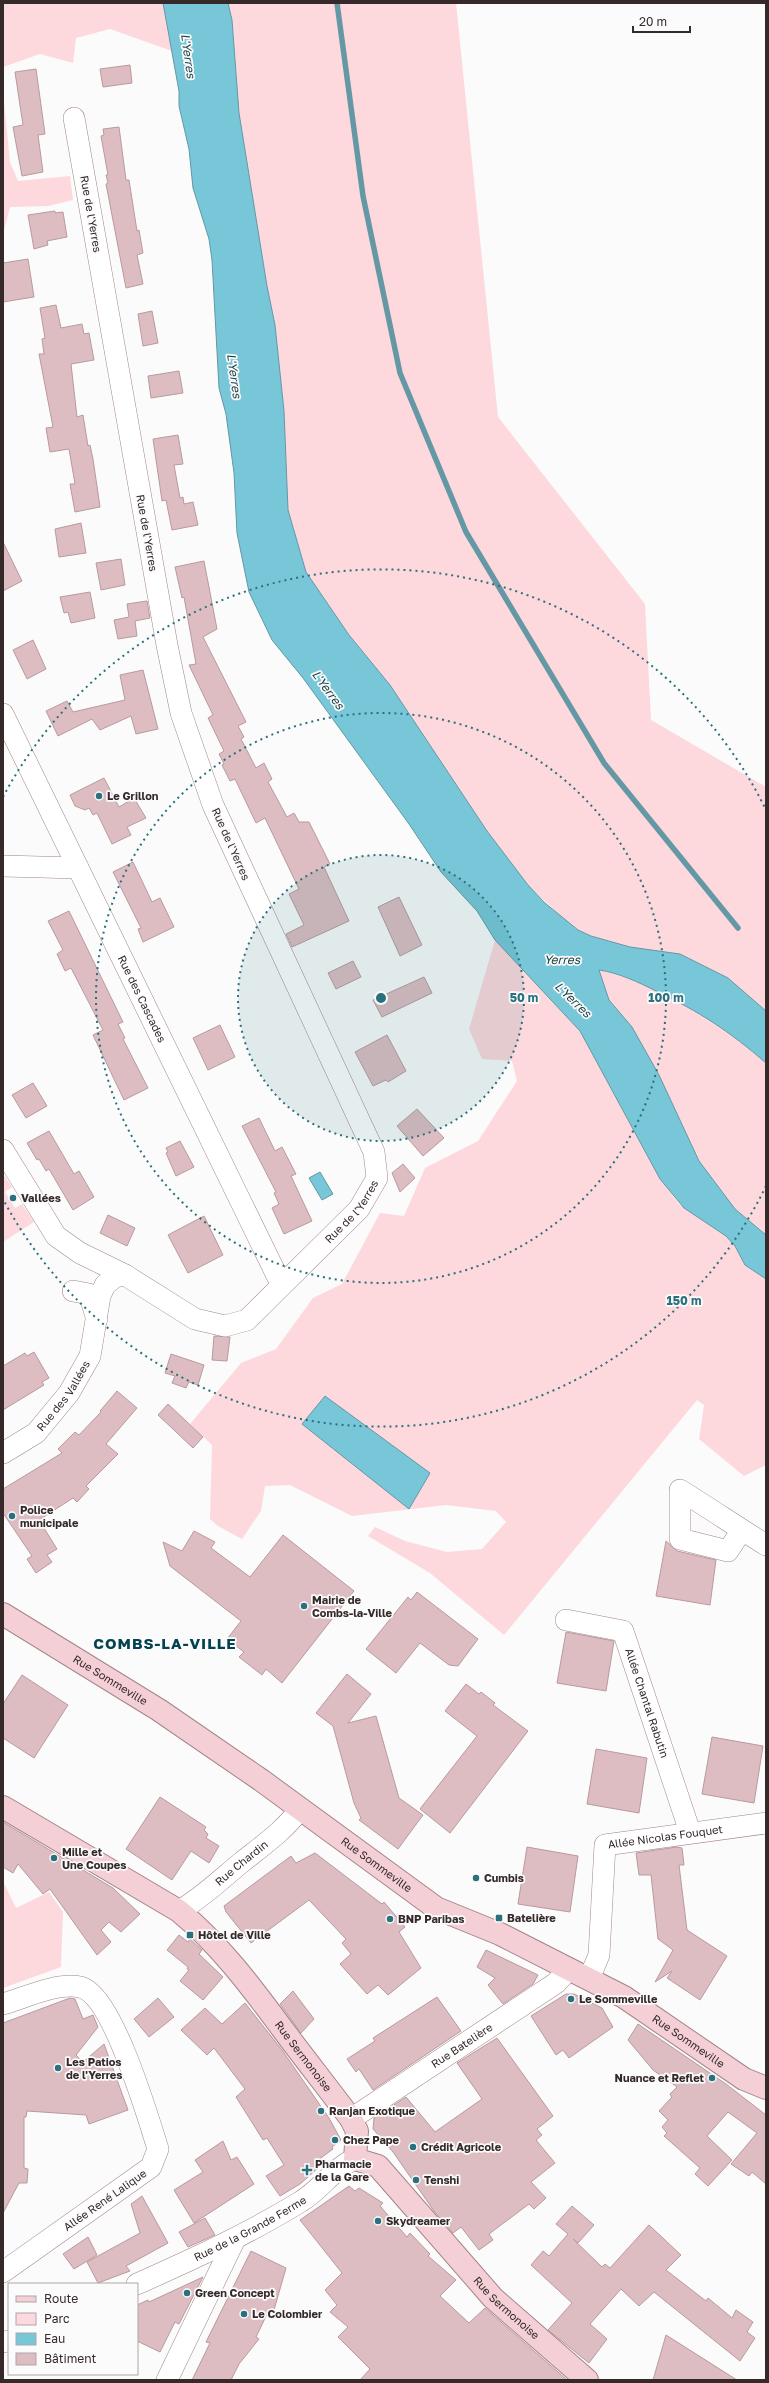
<svg xmlns="http://www.w3.org/2000/svg" width="769" height="2383" viewBox="0 0 769 2383" font-family="'Golos Text',sans-serif">
<rect width="100%" height="100%" fill="#fbfbfb"/>
<!-- green -->
<path fill="#fdd8dc" d="M 3,3 L 163,3 L 172,51 L 110,29 L 76,38 L 73,63 L 40,54 L 3,67 Z
M 228,3 L 456,3 L 498,417 L 645,604 L 651,720 L 766,787 L 766,1011 L 728,978 L 592,936 L 578,930 L 566,921 L 528,885 L 487,831 L 390,685 L 349,635 L 306,572 L 288,510 L 284,411 L 275,325 L 267,286 L 239,113 L 232,20 Z
M 3,92 L 10,162 L 18,181 L 70,176 L 73,200 L 48,206 L 10,207 L 3,234 Z
M 495,940 L 580,1031 L 660,1179 L 679,1204 L 726,1236 L 735,1246 L 745,1265 L 766,1279 L 766,1465 L 744,1476 L 699,1439 L 704,1405 L 697,1400 L 504,1635 L 430,1573 L 368,1536 L 375,1527 L 405,1541 L 447,1552 L 482,1549 L 506,1522 L 496,1511 L 446,1505 L 352,1516 L 290,1485 L 265,1486 L 261,1511 L 242,1539 L 218,1526 L 210,1519 L 212,1445 L 190,1424 L 241,1363 L 276,1349 L 313,1298 L 342,1284 L 380,1213 L 404,1216 L 425,1168 L 478,1141 L 517,1081 L 512,1061 L 482,1059 L 469,1029 Z
M 599,970 C 662,985 717,1021 766,1063 L 766,1235 L 735,1209 L 699,1161 L 659,1075 L 631,1027 L 609,1000 Z
M 3,1174 L 12,1187 L 5,1192 L 15,1208 L 22,1204 L 34,1222 L 3,1242 Z
M 3,1881 L 16,1908 L 49,1892 L 63,1912 L 61,1967 L 3,1988 Z"/>
<!-- water -->
<path fill="#77c7d9" stroke="#6398a4" d="M 163,3 L 228,3 L 232,20 L 239,113 L 267,286 L 275,325 L 284,411 L 288,510 L 306,572 L 349,635 L 390,685 L 487,831 L 528,885 L 545,903 L 578,930 L 591,936 L 630,947 L 680,954 L 728,978 L 766,1011 L 766,1063 C 729,1031 700,1012 656,991 C 638,982 619,973 599,970 L 609,1000 L 632,1027 L 659,1075 L 699,1161 L 735,1209 L 766,1235 L 766,1279 L 745,1265 L 735,1246 L 726,1236 L 684,1208 L 660,1179 L 580,1031 L 495,940 L 477,911 L 441,872 L 409,824 L 303,678 L 272,640 L 249,592 L 237,533 L 234,473 L 226,414 L 219,388 L 212,260 L 209,239 L 193,188 L 189,149 L 179,106 L 179,91 Z
M 320,1172 L 333,1194 L 322,1200 L 309,1178 Z
M 325,1396 L 430,1473 L 409,1509 L 302,1424 Z"/>
<g fill="none" stroke-linecap="round" stroke-linejoin="round">
<!-- stream -->
<path stroke="#6398a4" stroke-width="5.5" d="M 337,3 L 363,196 L 400,373 L 466,532 L 604,763 L 738,928"/>
</g>
<!-- building -->
<path fill="#ddbdc1" stroke="#b99a9e" d="M 130,65 L 132,83 L 103,87 L 100,69 Z
M 36,69 L 45,134 L 38,135 L 43,172 L 22,176 L 13,127 L 23,125 L 15,72 Z
M 119,127 L 126,180 L 129,180 L 137,231 L 139,230 L 143,253 L 137,255 L 143,284 L 126,288 L 106,184 L 108,183 L 106,175 L 108,175 L 101,136 L 104,135 L 103,129 Z
M 55,211 L 55,213 L 63,212 L 67,237 L 47,241 L 48,245 L 34,249 L 28,215 Z
M 28,259 L 34,297 L 3,302 L 3,263 Z
M 56,305 L 61,328 L 82,324 L 84,334 L 89,333 L 94,360 L 71,364 L 77,417 L 83,415 L 88,446 L 90,445 L 93,459 L 100,507 L 75,512 L 70,484 L 75,484 L 69,449 L 50,452 L 46,428 L 53,427 L 39,354 L 44,354 L 42,339 L 45,338 L 40,308 Z
M 152,311 L 158,343 L 143,346 L 138,314 Z
M 179,371 L 183,393 L 151,398 L 148,376 Z
M 178,435 L 183,464 L 174,465 L 180,498 L 183,497 L 184,504 L 193,502 L 198,525 L 172,530 L 166,500 L 162,501 L 153,439 Z
M 81,523 L 86,553 L 59,557 L 55,529 Z
M 3,542 L 22,581 L 3,591 Z
M 121,559 L 125,585 L 101,590 L 96,563 Z
M 204,561 L 217,629 L 203,637 L 246,722 L 238,726 L 244,737 L 241,739 L 256,768 L 264,763 L 272,779 L 268,782 L 287,817 L 294,813 L 299,822 L 309,822 L 330,864 L 324,867 L 349,921 L 292,947 L 286,934 L 304,925 L 289,894 L 299,889 L 265,818 L 256,823 L 235,779 L 230,781 L 222,765 L 224,764 L 219,754 L 224,751 L 208,718 L 213,715 L 189,665 L 196,664 L 184,597 L 182,598 L 175,567 Z
M 90,592 L 95,618 L 71,623 L 68,612 L 64,613 L 60,597 Z
M 147,601 L 150,618 L 135,621 L 137,636 L 118,639 L 114,620 L 129,617 L 127,604 Z
M 33,640 L 46,669 L 27,679 L 13,650 Z
M 143,670 L 158,729 L 136,734 L 131,716 L 100,730 L 92,719 L 58,736 L 46,711 L 67,701 L 73,712 L 125,700 L 120,675 Z
M 104,778 L 119,807 L 134,798 L 146,818 L 127,827 L 131,835 L 112,844 L 97,813 L 93,815 L 89,808 L 85,810 L 75,806 L 70,795 Z
M 133,862 L 152,902 L 160,898 L 174,927 L 143,942 L 138,929 L 141,928 L 113,872 Z
M 399,897 L 422,945 L 400,956 L 378,907 Z
M 69,911 L 123,1022 L 118,1024 L 125,1038 L 123,1039 L 148,1088 L 124,1100 L 93,1035 L 103,1030 L 71,968 L 65,971 L 57,954 L 63,950 L 48,921 Z
M 353,961 L 361,977 L 336,989 L 328,973 Z
M 424,977 L 432,993 L 382,1017 L 373,1000 Z
M 220,1025 L 235,1057 L 208,1070 L 193,1038 Z
M 387,1035 L 406,1071 L 388,1082 L 386,1080 L 373,1086 L 355,1052 Z
M 33,1083 L 47,1106 L 26,1118 L 12,1095 Z
M 417,1109 L 444,1138 L 423,1156 L 397,1126 Z
M 259,1118 L 275,1151 L 282,1147 L 296,1174 L 291,1176 L 312,1221 L 284,1234 L 272,1208 L 279,1204 L 274,1193 L 276,1192 L 242,1126 Z
M 49,1131 L 74,1174 L 79,1171 L 94,1197 L 73,1210 L 49,1169 L 46,1171 L 39,1159 L 37,1160 L 27,1143 Z
M 180,1141 L 194,1167 L 176,1176 L 166,1153 L 168,1152 L 166,1148 Z
M 403,1164 L 415,1178 L 400,1192 L 392,1173 Z
M 108,1215 L 135,1228 L 127,1246 L 100,1233 Z
M 204,1216 L 223,1255 L 188,1273 L 168,1235 Z
M 214,1336 L 230,1337 L 227,1361 L 212,1360 Z
M 34,1352 L 49,1378 L 42,1382 L 44,1385 L 3,1410 L 3,1366 L 25,1353 L 27,1356 Z
M 171,1354 L 204,1365 L 198,1385 L 189,1382 L 186,1388 L 172,1383 L 175,1376 L 165,1373 Z
M 117,1391 L 137,1408 L 106,1444 L 118,1454 L 86,1486 L 89,1489 L 77,1502 L 73,1498 L 39,1520 L 57,1549 L 47,1555 L 52,1562 L 36,1573 L 27,1559 L 32,1556 L 3,1513 L 3,1489 L 62,1453 L 58,1449 L 75,1432 L 79,1435 L 101,1412 L 100,1411 Z
M 168,1404 L 203,1437 L 193,1448 L 158,1415 Z
M 194,1531 L 215,1542 L 211,1548 L 250,1577 L 283,1535 L 354,1591 L 282,1683 L 266,1669 L 262,1675 L 239,1657 L 244,1652 L 227,1639 L 241,1621 L 170,1566 L 163,1542 L 182,1551 Z
M 666,1541 L 677,1551 L 716,1560 L 710,1605 L 656,1596 Z
M 417,1592 L 478,1639 L 458,1666 L 449,1665 L 420,1643 L 396,1673 L 366,1649 L 408,1597 L 411,1600 Z
M 566,1632 L 614,1641 L 606,1691 L 557,1683 Z
M 347,1674 L 371,1694 L 348,1723 L 376,1716 L 399,1798 L 423,1815 L 398,1849 L 359,1820 L 361,1818 L 354,1803 L 333,1726 L 316,1713 Z
M 22,1675 L 68,1705 L 34,1758 L 3,1738 L 3,1704 Z
M 466,1684 L 479,1694 L 481,1692 L 495,1703 L 493,1705 L 528,1731 L 450,1833 L 420,1809 L 477,1736 L 445,1711 Z
M 712,1737 L 763,1746 L 754,1803 L 702,1794 Z
M 596,1749 L 647,1758 L 639,1813 L 587,1804 Z
M 160,1797 L 206,1827 L 204,1830 L 208,1834 L 206,1838 L 219,1846 L 209,1863 L 191,1851 L 172,1880 L 126,1849 Z
M 3,1822 L 113,1888 L 140,1914 L 121,1932 L 109,1922 L 101,1930 L 111,1942 L 97,1955 L 50,1889 L 43,1894 L 18,1864 L 13,1873 L 3,1867 Z
M 527,1847 L 578,1856 L 570,1912 L 518,1904 Z
M 677,1847 L 682,1848 L 684,1865 L 679,1865 L 687,1930 L 727,1956 L 700,2000 L 667,1978 L 672,1971 L 655,1982 L 673,1950 L 658,1939 L 651,1875 L 639,1875 L 636,1853 Z
M 315,1853 L 382,1904 L 384,1902 L 405,1927 L 399,1932 L 421,1968 L 388,1995 L 378,1985 L 367,1994 L 340,1964 L 351,1954 L 342,1943 L 346,1939 L 309,1900 L 251,1943 L 226,1912 L 224,1906 L 291,1856 L 296,1863 Z
M 179,1935 L 188,1942 L 190,1939 L 202,1950 L 199,1954 L 223,1977 L 203,2000 L 180,1981 L 189,1970 L 187,1969 L 188,1967 L 167,1950 Z
M 486,1950 L 538,1975 L 533,1984 L 503,2004 L 488,1985 L 495,1978 L 477,1967 Z
M 293,1991 L 314,2019 L 301,2033 L 280,2004 Z
M 566,1994 L 574,1994 L 602,2008 L 613,2027 L 569,2058 L 563,2050 L 556,2055 L 531,2016 Z
M 437,1997 L 461,2031 L 373,2090 L 359,2069 L 356,2072 L 347,2059 L 375,2041 L 373,2038 Z
M 70,1998 L 75,1999 L 83,2019 L 93,2015 L 98,2027 L 76,2055 L 83,2062 L 104,2044 L 128,2110 L 89,2124 L 86,2115 L 27,2111 L 26,2117 L 24,2117 L 24,2168 L 28,2169 L 27,2183 L 19,2183 L 3,2213 L 3,2023 Z
M 158,1998 L 174,2017 L 149,2037 L 134,2019 Z
M 245,2003 L 282,2050 L 329,2118 L 341,2140 L 332,2147 L 333,2149 L 314,2163 L 318,2168 L 300,2184 L 280,2196 L 266,2176 L 284,2165 L 267,2138 L 263,2140 L 236,2097 L 245,2089 L 214,2048 L 207,2055 L 181,2030 L 205,2008 L 222,2024 Z
M 638,2024 L 726,2084 L 766,2115 L 766,2184 L 752,2172 L 749,2176 L 731,2164 L 757,2133 L 728,2112 L 707,2136 L 732,2160 L 708,2186 L 695,2174 L 700,2168 L 664,2136 L 667,2133 L 662,2127 L 668,2120 L 659,2111 L 672,2097 L 670,2094 L 677,2087 L 653,2070 L 628,2040 Z
M 497,2038 L 553,2116 L 537,2129 L 542,2135 L 536,2140 L 555,2163 L 531,2182 L 546,2198 L 534,2209 L 529,2204 L 489,2234 L 493,2240 L 479,2250 L 461,2227 L 453,2233 L 434,2211 L 393,2152 L 373,2129 L 374,2118 L 406,2097 L 435,2132 L 482,2099 L 457,2063 Z
M 223,2141 L 231,2160 L 237,2157 L 254,2184 L 194,2223 L 174,2190 L 203,2172 L 195,2160 Z
M 349,2186 L 355,2191 L 359,2188 L 383,2203 L 380,2206 L 407,2237 L 410,2233 L 430,2254 L 428,2256 L 456,2280 L 440,2296 L 469,2323 L 485,2308 L 567,2380 L 360,2380 L 370,2369 L 338,2337 L 348,2327 L 330,2312 L 337,2305 L 325,2290 L 342,2273 L 300,2220 Z
M 142,2196 L 168,2243 L 126,2266 L 130,2271 L 98,2283 L 87,2262 L 140,2233 L 131,2204 Z
M 572,2206 L 594,2225 L 578,2243 L 573,2239 L 602,2267 L 605,2264 L 610,2268 L 649,2225 L 681,2255 L 666,2270 L 706,2301 L 708,2298 L 732,2318 L 736,2310 L 753,2322 L 747,2332 L 755,2338 L 740,2361 L 654,2292 L 639,2306 L 621,2289 L 590,2324 L 607,2339 L 589,2363 L 548,2330 L 572,2303 L 531,2265 L 543,2251 L 549,2256 L 568,2234 L 556,2224 Z
M 205,2218 L 215,2235 L 188,2247 L 179,2232 Z
M 88,2237 L 97,2255 L 74,2269 L 63,2254 Z
M 251,2251 L 286,2268 L 274,2310 L 270,2308 L 256,2337 L 259,2339 L 239,2364 L 231,2380 L 192,2380 L 210,2343 L 206,2342 Z
M 203,2277 L 179,2324 L 175,2322 L 160,2352 L 137,2341 L 137,2305 L 148,2300 L 149,2302 Z
M 666,2335 L 737,2380 L 653,2380 Z"/>
<g fill="none" stroke-linecap="round" stroke-linejoin="round">
<defs>
<g id="street">
<path id="s1" d="M 3,714 L 281,1284"/>
<path d="M 3,866 L 78,868"/>
<path id="s2" d="M 3,1150 L 56,1236 L 80,1253 L 125,1275 L 195,1319 L 225,1326 L 247,1320 L 359,1209 L 377,1178 L 374,1152 L 213,805 L 181,713 L 167,645 L 74,118"/>
<path d="M 73,1291 L 89,1294 L 97,1319"/>
<path id="s3" d="M 3,1453 L 36,1433 L 69,1393 L 90,1356 L 100,1296 L 105,1285 L 115,1277 L 125,1275"/>
<path d="M 742,1530 L 728,1551 L 680,1539 L 680,1490 C 709,1508 737,1527 766,1545"/>
<path id="s4" d="M 566,1620 L 623,1631 L 690,1832"/>
<path id="s5" d="M 179,1911 C 202,1898 221,1879 242,1862 C 262,1846 285,1830 300,1809"/>
<path id="s6" d="M 589,1979 L 599,1955 L 605,1845 L 766,1823"/>
<path d="M 3,2004 C 24,1998 58,1982 80,1987 C 112,1994 148,2117 158,2149 L 151,2167 L 3,2272"/>
<path id="s7" d="M 351,2119 L 556,1983 L 569,1969"/>
<path id="s8" d="M 137,2284 C 193,2259 248,2234 300,2202 C 321,2190 333,2168 355,2159"/>
<path d="M 3,2342 L 9,2341"/>
<path d="M 167,2380 L 234,2241"/>
</g>
<g id="secondary">
<path id="s9" d="M 3,1614 L 159,1710 L 261,1780 L 436,1908 L 500,1934 L 624,1997 L 744,2079 L 766,2088"/>
<path id="s10" d="M 3,1807 L 179,1911 C 219,1944 250,1985 281,2027 C 304,2058 328,2088 351,2119 L 357,2131 L 355,2159 L 378,2166 L 493,2298 L 587,2380"/>
</g>
</defs>
<!-- street casing -->
<use href="#street" stroke="#a38589" stroke-width="22"/>
<!-- secondary casing -->
<use href="#secondary" stroke="#a38589" stroke-width="24"/>
<!-- street -->
<use href="#street" stroke="#fff" stroke-width="21"/>
<!-- secondary -->
<use href="#secondary" stroke="#f4cfd6" stroke-width="22"/>
</g>
<!-- distance rings -->
<circle cx="381" cy="998" r="143" fill="#2a707e" fill-opacity=".12"/>
<g fill="none" stroke="#2a707e" stroke-width="2" stroke-dasharray="2 4">
<circle cx="381" cy="998" r="143"/>
<circle cx="381" cy="998" r="285"/>
<path d="M766 1186A428 428 0 0 1 3 1199M3 797A428 428 0 0 1 766 810"/>
</g>
<!-- markers -->
<g fill="#2a707e" stroke="#fbfbfb" stroke-width="1.5">
<circle cx="99" cy="796" r="4"/>
<circle cx="13" cy="1198" r="4"/>
<circle cx="12" cy="1516" r="4"/>
<circle cx="304" cy="1606" r="4"/>
<circle cx="54" cy="1858" r="4"/>
<circle cx="476" cy="1878" r="4"/>
<rect x="495" y="1914" width="8" height="8" rx="2"/>
<circle cx="390" cy="1919" r="4"/>
<rect x="186" y="1931" width="8" height="8" rx="2"/>
<circle cx="571" cy="1999" r="4"/>
<circle cx="58" cy="2068" r="4"/>
<circle cx="712" cy="2078" r="4"/>
<circle cx="321" cy="2111" r="4"/>
<circle cx="335" cy="2140" r="4"/>
<circle cx="413" cy="2147" r="4"/>
<path d="M305 2164h4v4h4v4h-4v4h-4v-4h-4v-4h4z"/>
<circle cx="416" cy="2180" r="4"/>
<circle cx="378" cy="2221" r="4"/>
<circle cx="187" cy="2293" r="4"/>
<circle cx="244" cy="2314" r="4"/>
</g>
<g text-anchor="middle" stroke-width="3.5" stroke-linejoin="round" paint-order="stroke">
<!-- street labels -->
<g font-size="11" fill="#35292a" stroke="#fbfbfb">
<text transform="translate(91 214) rotate(80)" y="4">Rue de l'Yerres</text>
<text transform="translate(147 533) rotate(80)" y="4">Rue de l'Yerres</text>
<text transform="translate(231 844) rotate(66)" y="4">Rue de l'Yerres</text>
<text dy="4" stroke="none"><textPath href="#s1" startOffset="317">Rue des Cascades</textPath></text>
<text dy="4" stroke="none"><textPath href="#s2" startOffset="468">Rue de l'Yerres</textPath></text>
<text dy="4" stroke="none"><textPath href="#s3" startOffset="85">Rue des Vallées</textPath></text>
<text dy="4" stroke="none"><textPath href="#s9" startOffset="126">Rue Sommeville</textPath></text>
<text dy="4" stroke="none"><textPath href="#s4" startOffset="134">Allée Chantal Rabutin</textPath></text>
<text dy="4" stroke="none"><textPath href="#s6" startOffset="197">Allée Nicolas Fouquet</textPath></text>
<text dy="4" stroke="none"><textPath href="#s5" startOffset="79">Rue Chardin</textPath></text>
<text dy="4" stroke="none"><textPath href="#s9" startOffset="450">Rue Sommeville</textPath></text>
<text dy="4" stroke="none"><textPath href="#s9" startOffset="810">Rue Sommeville</textPath></text>
<text dy="4" stroke="none"><textPath href="#s7" startOffset="133">Rue Batelière</textPath></text>
<text dy="4" stroke="none"><textPath href="#s10" startOffset="396">Rue Sermonoise</textPath></text>
<text transform="translate(105 2200) rotate(-35)" y="4">Allée René Lalique</text>
<text dy="4" stroke="none"><textPath href="#s8" startOffset="126">Rue de la Grande Ferme</textPath></text>
<text dy="4" stroke="none"><textPath href="#s10" startOffset="732">Rue Sermonoise</textPath></text>
</g>
<!-- poi labels -->
<g font-size="11" font-weight="bold" fill="#35292a" stroke="#fbfbfb" text-anchor="start">
<text x="107" y="800">Le Grillon</text>
<text x="21" y="1202">Vallées</text>
<text x="20" y="1514">Police<tspan x="20" dy="13">municipale</tspan></text>
<text x="312" y="1604">Mairie de<tspan x="312" dy="13">Combs-la-Ville</tspan></text>
<text x="62" y="1856">Mille et<tspan x="62" dy="13">Une Coupes</tspan></text>
<text x="484" y="1882">Cumbis</text>
<text x="507" y="1922">Batelière</text>
<text x="398" y="1923">BNP Paribas</text>
<text x="198" y="1939">Hôtel de Ville</text>
<text x="579" y="2003">Le Sommeville</text>
<text x="66" y="2066">Les Patios<tspan x="66" dy="13">de l'Yerres</tspan></text>
<text x="704" y="2082" text-anchor="end">Nuance et Reflet</text>
<text x="329" y="2115">Ranjan Exotique</text>
<text x="343" y="2144">Chez Pape</text>
<text x="421" y="2151">Crédit Agricole</text>
<text x="315" y="2168">Pharmacie<tspan x="315" dy="13">de la Gare</tspan></text>
<text x="424" y="2184">Tenshi</text>
<text x="386" y="2225">Skydreamer</text>
<text x="195" y="2297">Green Concept</text>
<text x="252" y="2318">Le Colombier</text>
</g>
<!-- water labels -->
<g font-size="12" font-style="italic" fill="#193f47" stroke="#fbfbfb">
<text transform="translate(188 56) rotate(82)" y="4">L'Yerres</text>
<text transform="translate(234 376) rotate(82)" y="4">L'Yerres</text>
<text transform="translate(328 690) rotate(54)" y="4">L'Yerres</text>
<text x="562" y="964">Yerres</text>
<text transform="translate(573 1000) rotate(44)" y="4">L'Yerres</text>
</g>
<!-- district labels -->
<g font-size="15" font-weight="bold" letter-spacing="1" fill="#03424e" stroke="#fbfbfb">
<text x="165" y="1649">COMBS-LA-VILLE</text>
</g>
</g>
<circle cx="381" cy="998" r="6" fill="#2a707e" stroke="#fbfbfb" stroke-width="2"/>
<g font-size="12" text-anchor="middle" font-weight="bold" fill="#2a707e" stroke="#fbfbfb" stroke-width="3.5" stroke-linejoin="round" paint-order="stroke">
<text x="524" y="1002">50 m</text>
<text x="666" y="1002">100 m</text>
<text x="684" y="1305">150 m</text>
</g>
<!-- border -->
<rect width="769" height="2383" fill="none" stroke="#35292a" stroke-width="8"/>
<!-- legend -->
<rect x="8" y="2283" width="130" height="92" fill="#fbfbfb" stroke="#aca7a7"/>
<rect x="16" y="2296" width="20" height="6" fill="#f4cfd6" stroke="#aca7a7"/>
<text x="44" y="2303" font-size="12" fill="#35292a">Route</text>
<rect x="16" y="2313" width="20" height="12" fill="#fdd8dc" stroke="#aca7a7"/>
<text x="44" y="2323" font-size="12" fill="#35292a">Parc</text>
<rect x="16" y="2333" width="20" height="12" fill="#77c7d9" stroke="#aca7a7"/>
<text x="44" y="2343" font-size="12" fill="#35292a">Eau</text>
<rect x="16" y="2353" width="20" height="12" fill="#ddbdc1" stroke="#aca7a7"/>
<text x="44" y="2363" font-size="12" fill="#35292a">Bâtiment</text>
<!-- scale -->
<path d="M633 26v6h57v-6" fill="none" stroke="#35292a" stroke-width="2"/>
<text x="639" y="26" font-size="12" fill="#35292a" stroke="#fbfbfb" stroke-width="3" paint-order="stroke">20 m</text>
</svg>
